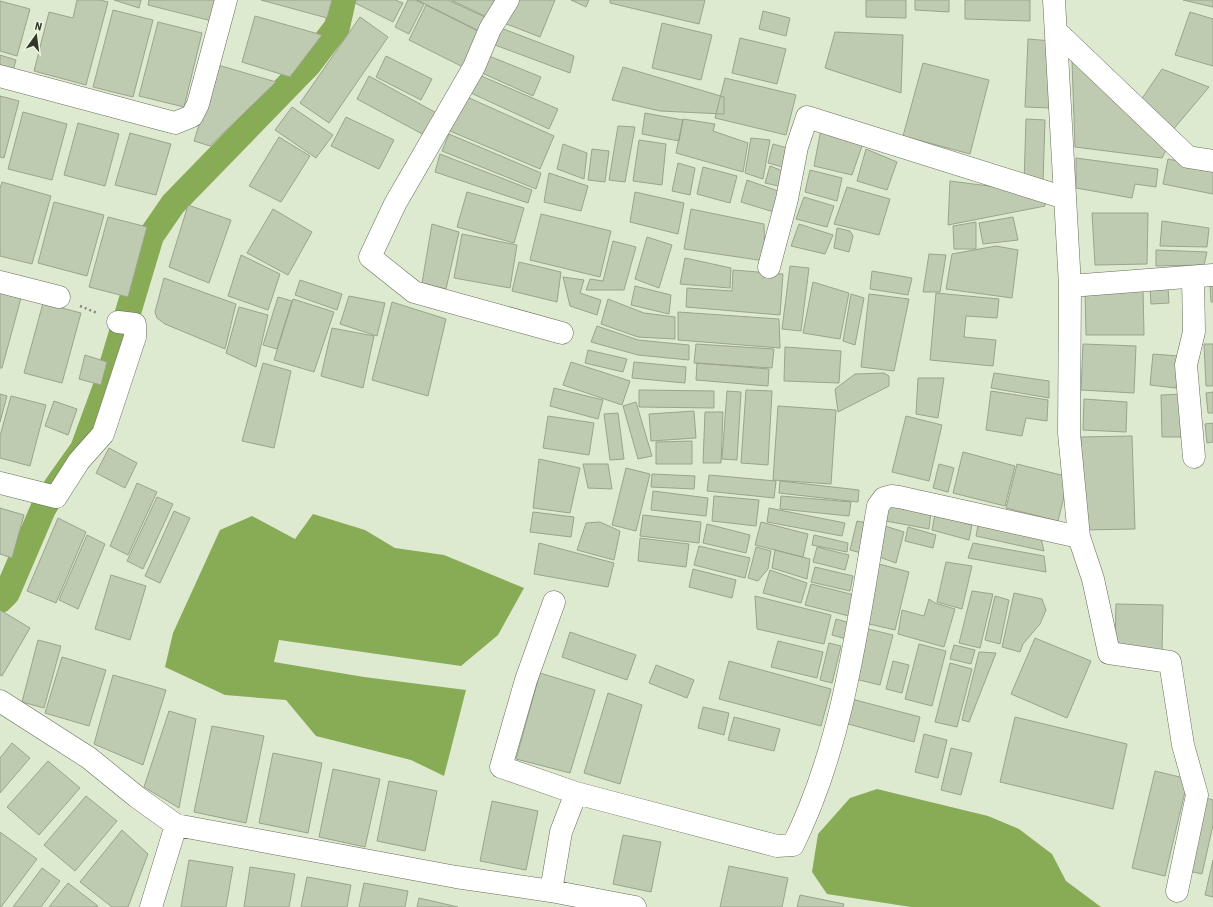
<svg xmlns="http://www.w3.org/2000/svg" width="1213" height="907" viewBox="0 0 1213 907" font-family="'Roboto Condensed',sans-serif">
<rect width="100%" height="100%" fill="#deead0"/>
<!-- water -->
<path fill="#88ab55" d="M 313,514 L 365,530 L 395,548 L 444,555 L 524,588 L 498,635 L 461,666 L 279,640 L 274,662 L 364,677 L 466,690 L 444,776 L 411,760 L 316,736 L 286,700 L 225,695 L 165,667 L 173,633 L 220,530 L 252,516 L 295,539 Z
M 877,789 L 988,816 L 1019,829 L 1052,854 L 1066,881 L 1101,907 L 911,907 L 827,894 L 812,872 L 818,834 L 850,798 Z"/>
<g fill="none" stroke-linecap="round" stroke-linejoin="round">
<!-- canal -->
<path stroke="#88ab55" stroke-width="26" d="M 0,600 L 7,593 L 43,509 L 56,487 L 83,449 L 105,389 L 151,236 L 173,204 L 308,65 L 337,27 L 343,0"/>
</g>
<!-- building -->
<path fill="#bfcbb1" stroke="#98a48b" d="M 77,0 L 100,0 L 108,2 L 86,85 L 34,71 L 49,12 L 73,18 Z
M 114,0 L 141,0 L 139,8 Z
M 149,0 L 222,0 L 216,22 L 148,5 Z
M 261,0 L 332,0 L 327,18 Z
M 357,0 L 395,0 L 403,3 L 393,22 L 355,3 Z
M 408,0 L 415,0 L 424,4 L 409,34 L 395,27 Z
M 417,0 L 448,0 L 487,18 L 483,33 Z
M 451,0 L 495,0 L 487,17 Z
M 518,0 L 555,0 L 540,37 L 504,23 Z
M 571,0 L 589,0 L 586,7 Z
M 610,0 L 705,0 L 699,24 L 610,3 Z
M 866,0 L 906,0 L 906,18 L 866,17 Z
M 915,0 L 949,0 L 949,12 L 915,10 Z
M 965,0 L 1030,0 L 1030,21 L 965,19 Z
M 1183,0 L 1213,0 L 1213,7 Z
M 0,1 L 30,9 L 17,56 L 0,51 Z
M 426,5 L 480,32 L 467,69 L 409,40 Z
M 113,10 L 153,20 L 133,97 L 93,87 Z
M 763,11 L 790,18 L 786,36 L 759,29 Z
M 1190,12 L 1213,19 L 1213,66 L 1175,55 Z
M 255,16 L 322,35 L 290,77 L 242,62 Z
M 360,17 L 388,37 L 329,123 L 300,103 Z
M 158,22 L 202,33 L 184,107 L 139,96 Z
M 662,23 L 712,35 L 701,80 L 652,68 Z
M 501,28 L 574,56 L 570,73 L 495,45 Z
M 835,32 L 903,35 L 901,93 L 825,68 Z
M 740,38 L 786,49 L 777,84 L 732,73 Z
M 1028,39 L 1052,41 L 1050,108 L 1025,107 Z
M 0,55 L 16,60 L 12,74 L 0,71 Z
M 386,56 L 432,79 L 421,100 L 376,77 Z
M 489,56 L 541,77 L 533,96 L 482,73 Z
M 1072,61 L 1167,148 L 1162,158 L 1075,147 Z
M 923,63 L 989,80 L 970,154 L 903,136 Z
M 218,65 L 276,82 L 210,146 L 194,141 Z
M 623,67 L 724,97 L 724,114 L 660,111 L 612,100 Z
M 1162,69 L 1209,87 L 1172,131 L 1141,100 Z
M 479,75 L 558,109 L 549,129 L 471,93 Z
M 369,76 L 440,115 L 428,137 L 357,99 Z
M 725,78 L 796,95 L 786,135 L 715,118 Z
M 0,96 L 19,101 L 4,158 L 0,157 Z
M 467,97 L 554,136 L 540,169 L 450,131 Z
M 292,107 L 333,135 L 316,158 L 275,130 Z
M 23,112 L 67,124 L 52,180 L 8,169 Z
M 645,113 L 683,120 L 679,141 L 642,134 Z
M 346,117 L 394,140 L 379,169 L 331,146 Z
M 683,119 L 715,124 L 713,131 L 748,143 L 743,172 L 676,153 Z
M 1026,119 L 1045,120 L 1043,183 L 1024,183 Z
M 78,123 L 119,134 L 105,186 L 64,175 Z
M 618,126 L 635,127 L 625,182 L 609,180 Z
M 821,129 L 863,143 L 852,175 L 814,166 Z
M 130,133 L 171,144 L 156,195 L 115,185 Z
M 449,134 L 541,173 L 536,189 L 442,151 Z
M 279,137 L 310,156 L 281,202 L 249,186 Z
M 751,138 L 770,140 L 763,179 L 745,173 Z
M 639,140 L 666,144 L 662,185 L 633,181 Z
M 563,144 L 587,153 L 584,179 L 557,169 Z
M 773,144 L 791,149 L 787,168 L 768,163 Z
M 592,149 L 609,151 L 605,182 L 588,180 Z
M 866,149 L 897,162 L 887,190 L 857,181 Z
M 440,154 L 532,190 L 528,203 L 435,172 Z
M 1076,158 L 1158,169 L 1156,187 L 1135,184 L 1132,198 L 1076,188 Z
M 1168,159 L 1213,168 L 1213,194 L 1163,184 Z
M 678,163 L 695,168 L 690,195 L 672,191 Z
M 770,166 L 788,173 L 783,187 L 765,183 Z
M 703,167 L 737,176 L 730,203 L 697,194 Z
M 810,170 L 842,178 L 837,201 L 805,192 Z
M 549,173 L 588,186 L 581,211 L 544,202 Z
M 747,180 L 781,192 L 777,213 L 741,202 Z
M 950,181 L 1044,193 L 1045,206 L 948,225 Z
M 2,182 L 51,196 L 32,264 L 0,256 L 0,188 Z
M 847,187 L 890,199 L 879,235 L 834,224 Z
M 467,192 L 524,208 L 514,243 L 457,227 Z
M 635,192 L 684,203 L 678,234 L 630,222 Z
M 804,197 L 834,206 L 827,227 L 796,219 Z
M 54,202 L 104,215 L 87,276 L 38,263 Z
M 188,205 L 231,220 L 209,283 L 169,267 Z
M 273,209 L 312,232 L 288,275 L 247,253 Z
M 691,209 L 764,224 L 765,261 L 684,249 Z
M 1092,213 L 1148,213 L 1147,264 L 1095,265 Z
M 541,214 L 611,231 L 600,277 L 530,260 Z
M 108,217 L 147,227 L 128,297 L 89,287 Z
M 1013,217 L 1018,240 L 983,244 L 979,223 Z
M 1162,221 L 1209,228 L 1207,247 L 1160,246 Z
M 976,222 L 976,249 L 954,249 L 953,226 Z
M 432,224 L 459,232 L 446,289 L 422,283 Z
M 799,224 L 833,235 L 825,254 L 791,246 Z
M 837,228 L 850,231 L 853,236 L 849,252 L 834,248 Z
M 462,234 L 517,245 L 510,288 L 454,278 Z
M 647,237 L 672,245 L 659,288 L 635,279 Z
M 613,241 L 636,247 L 624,290 L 586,290 L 590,279 L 603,281 Z
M 996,246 L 1018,250 L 1012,298 L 946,289 L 952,254 Z
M 1156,250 L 1207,252 L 1204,265 L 1156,266 Z
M 929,254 L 946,255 L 940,292 L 923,292 Z
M 241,255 L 280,274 L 268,310 L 228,296 Z
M 685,258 L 731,268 L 730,288 L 680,284 Z
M 519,262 L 561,272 L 557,302 L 512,291 Z
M 790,266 L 809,268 L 801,331 L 782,329 Z
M 733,270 L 783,274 L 780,315 L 686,307 L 687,288 L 732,291 Z
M 872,271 L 912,278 L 908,295 L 870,289 Z
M 563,277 L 584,280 L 580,293 L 601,300 L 597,315 L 570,306 Z
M 164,278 L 236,304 L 225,349 L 165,324 L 157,318 L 155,312 Z
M 300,280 L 342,294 L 337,310 L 295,295 Z
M 813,282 L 849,293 L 840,339 L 803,333 Z
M 1210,285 L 1213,285 L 1213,302 L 1211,302 Z
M 635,286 L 671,295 L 669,314 L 631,305 Z
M 1168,287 L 1169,303 L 1151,304 L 1150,288 Z
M 1085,290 L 1143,290 L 1144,335 L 1086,335 Z
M 0,292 L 21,298 L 2,368 L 0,368 Z
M 936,293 L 999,299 L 997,318 L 966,316 L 964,337 L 996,340 L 993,366 L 930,360 Z
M 851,294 L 864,298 L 855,345 L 843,341 Z
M 869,294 L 909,299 L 894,371 L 861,367 Z
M 349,296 L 385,303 L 377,336 L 340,324 Z
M 278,297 L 292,301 L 277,349 L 263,345 Z
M 293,299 L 334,312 L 314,372 L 274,360 Z
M 608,299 L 644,313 L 675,317 L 675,339 L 638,337 L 601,324 Z
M 392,302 L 446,319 L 428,396 L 372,380 Z
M 43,303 L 81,313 L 62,383 L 24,373 Z
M 239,307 L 268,315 L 256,367 L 226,353 Z
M 678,312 L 779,319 L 780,348 L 678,340 Z
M 597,326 L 638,340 L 689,345 L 689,360 L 638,355 L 591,342 Z
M 332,328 L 374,336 L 363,388 L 321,376 Z
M 696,344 L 774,349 L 772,368 L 694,363 Z
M 1083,344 L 1136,346 L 1134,393 L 1081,390 Z
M 1204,344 L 1213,344 L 1213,386 L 1206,386 Z
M 785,347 L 841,351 L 839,383 L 784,381 Z
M 588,350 L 627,359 L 623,372 L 585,363 Z
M 1153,354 L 1179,356 L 1176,388 L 1150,385 Z
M 85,355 L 107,362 L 101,385 L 79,379 Z
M 571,362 L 630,381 L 622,405 L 563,385 Z
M 634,362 L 686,367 L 685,383 L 632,378 Z
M 263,363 L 291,371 L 274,448 L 242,441 Z
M 697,363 L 769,369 L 768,386 L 696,380 Z
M 884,373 L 889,376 L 889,386 L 838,412 L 835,389 L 855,374 Z
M 994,373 L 1049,381 L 1049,398 L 991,388 Z
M 918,378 L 944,378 L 938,418 L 916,414 Z
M 554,388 L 603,400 L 598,419 L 550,406 Z
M 639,390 L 714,391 L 714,408 L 639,407 Z
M 746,390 L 772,391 L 768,465 L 741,463 Z
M 727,391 L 741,392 L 737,460 L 722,459 Z
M 991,391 L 1048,400 L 1047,421 L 1026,418 L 1022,436 L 986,430 Z
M 1213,392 L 1213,413 L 1208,413 L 1206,393 Z
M 0,394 L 7,396 L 0,422 Z
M 1183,394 L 1184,437 L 1162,437 L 1161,395 Z
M 11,396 L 46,405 L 30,466 L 0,458 L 0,436 Z
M 1084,399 L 1127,402 L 1126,432 L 1083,430 Z
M 54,401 L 77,409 L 68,435 L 45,426 Z
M 636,402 L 652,456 L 638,459 L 623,406 Z
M 778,406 L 836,410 L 831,484 L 773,480 Z
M 694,411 L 696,438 L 651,441 L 649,414 Z
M 705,412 L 723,412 L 721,463 L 703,463 Z
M 618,413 L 624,459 L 610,460 L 604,414 Z
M 548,416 L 594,423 L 589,455 L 543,448 Z
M 906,416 L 942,425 L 929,481 L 892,472 Z
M 1213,423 L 1213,442 L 1207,443 L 1205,424 Z
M 1132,436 L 1135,529 L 1083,530 L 1081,437 Z
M 692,441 L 692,464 L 656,464 L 656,442 Z
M 109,448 L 137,463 L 125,488 L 96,473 Z
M 963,452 L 1015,466 L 1005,506 L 953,493 Z
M 539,459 L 580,468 L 570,513 L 533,508 Z
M 583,464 L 608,464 L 612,489 L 588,488 Z
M 939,464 L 954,468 L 948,492 L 933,488 Z
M 1017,464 L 1069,477 L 1058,521 L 1006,508 Z
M 626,468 L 650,474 L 636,531 L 612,525 Z
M 652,474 L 695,476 L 694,489 L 651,487 Z
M 709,475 L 776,481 L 774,498 L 707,491 Z
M 780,481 L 859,490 L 858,502 L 779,493 Z
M 137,483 L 157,492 L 128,555 L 110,546 Z
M 653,491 L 708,498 L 706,516 L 651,510 Z
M 714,496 L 759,500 L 756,526 L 712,521 Z
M 781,496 L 851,502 L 849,516 L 780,509 Z
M 157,497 L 173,504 L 143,569 L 127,561 Z
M 888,502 L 931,512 L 929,529 L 886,521 Z
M 0,508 L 24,515 L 12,558 L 0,554 Z
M 769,508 L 845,523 L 842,536 L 767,522 Z
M 174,511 L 190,518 L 160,583 L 145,576 Z
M 533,512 L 574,517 L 571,537 L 530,532 Z
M 935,514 L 972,525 L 969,540 L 932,530 Z
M 643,515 L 701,522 L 699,543 L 640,536 Z
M 58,518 L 86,532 L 56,603 L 27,591 Z
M 979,520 L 1040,534 L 1044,551 L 976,536 Z
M 857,521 L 872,524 L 865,554 L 850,550 Z
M 600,522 L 620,531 L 614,560 L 577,550 L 586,523 Z
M 761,522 L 808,534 L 803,557 L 755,545 Z
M 707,524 L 750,535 L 746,553 L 703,543 Z
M 885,526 L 904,532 L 896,563 L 879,557 Z
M 908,527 L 936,535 L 933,548 L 905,541 Z
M 87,535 L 105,544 L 78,609 L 59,600 Z
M 814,535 L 848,543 L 847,552 L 812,545 Z
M 640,538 L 689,544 L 686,567 L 638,561 Z
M 539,543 L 614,563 L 608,587 L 534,574 Z
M 973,543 L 1044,556 L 1046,572 L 968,558 Z
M 699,546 L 750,558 L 745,578 L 694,565 Z
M 756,547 L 771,551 L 768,569 L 758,581 L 748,578 Z
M 817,547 L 849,555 L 845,570 L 813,562 Z
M 775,550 L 810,559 L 807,579 L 772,568 Z
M 946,562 L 972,566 L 962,609 L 937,602 Z
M 879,564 L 909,572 L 895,630 L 865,623 Z
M 815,567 L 853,576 L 850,591 L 811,582 Z
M 693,569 L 736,580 L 732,598 L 689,587 Z
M 770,570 L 807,583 L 801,603 L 763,593 Z
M 111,575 L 146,586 L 130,640 L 95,629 Z
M 811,584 L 862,597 L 857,618 L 805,605 Z
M 972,591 L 993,594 L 980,648 L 959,643 Z
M 1014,593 L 1042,599 L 1046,610 L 1040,624 L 1023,644 L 1020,652 L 1002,647 Z
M 755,596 L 831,615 L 824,644 L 757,629 Z
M 995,596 L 1009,600 L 1000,644 L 985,640 Z
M 929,599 L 935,603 L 955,609 L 944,647 L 898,634 L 902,610 L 924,616 Z
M 1116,604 L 1163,605 L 1162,650 L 1115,649 Z
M 0,610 L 30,628 L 2,676 L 0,675 Z
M 836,619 L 850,623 L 846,639 L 832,635 Z
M 864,628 L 893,635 L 880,685 L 851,678 Z
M 570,632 L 636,655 L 627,680 L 562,657 Z
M 1035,638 L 1091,661 L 1067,718 L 1011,694 Z
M 38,640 L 61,646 L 44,708 L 22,702 Z
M 778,641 L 823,652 L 817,678 L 771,667 Z
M 829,643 L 841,646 L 832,683 L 820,680 Z
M 919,644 L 946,651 L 932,706 L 905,699 Z
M 954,645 L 975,650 L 971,664 L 950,659 Z
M 979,652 L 996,653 L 969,722 L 962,720 Z
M 62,657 L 106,670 L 89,726 L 45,713 Z
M 729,661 L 831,689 L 821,726 L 719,699 Z
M 893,661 L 909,665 L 902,693 L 886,689 Z
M 950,663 L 972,669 L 957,727 L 935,722 Z
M 656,665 L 694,680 L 687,698 L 649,683 Z
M 540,673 L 595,690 L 570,773 L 516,759 Z
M 113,675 L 166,690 L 143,765 L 94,744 Z
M 608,693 L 642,705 L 620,784 L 584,773 Z
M 848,698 L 920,717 L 914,742 L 841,722 Z
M 703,707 L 729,713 L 724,735 L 698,728 Z
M 169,711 L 196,719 L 179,808 L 144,787 Z
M 734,717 L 780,729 L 774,751 L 728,740 Z
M 1015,717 L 1127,744 L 1113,809 L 1000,782 Z
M 212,726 L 264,736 L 246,823 L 194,812 Z
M 924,734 L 947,740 L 938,778 L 915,772 Z
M 12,743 L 30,758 L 0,793 L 0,758 Z
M 951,748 L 972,753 L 961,795 L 941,790 Z
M 273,753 L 322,763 L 308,833 L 259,823 Z
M 48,761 L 80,788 L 39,835 L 7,807 Z
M 333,769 L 380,779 L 365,847 L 319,837 Z
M 1155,771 L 1188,779 L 1165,876 L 1132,868 Z
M 389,781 L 437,791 L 425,851 L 377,841 Z
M 86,796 L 117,821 L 75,871 L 44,845 Z
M 1206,798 L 1213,800 L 1213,825 L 1202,874 L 1189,871 Z
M 492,801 L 538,811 L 526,870 L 480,861 Z
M 122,830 L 148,854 L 128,907 L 112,907 L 80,882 Z
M 0,832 L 37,859 L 1,907 L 0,907 Z
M 623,835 L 661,842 L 651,892 L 613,884 Z
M 189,860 L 233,867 L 226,907 L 181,907 Z
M 1213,860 L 1213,897 L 1205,895 Z
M 729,866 L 788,878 L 782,907 L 720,907 Z
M 250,867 L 295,874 L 289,907 L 244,907 Z
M 42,868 L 60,881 L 41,907 L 13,907 Z
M 307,877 L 351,885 L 347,907 L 301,907 Z
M 68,883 L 98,906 L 97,907 L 49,907 Z
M 364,883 L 408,891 L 405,907 L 359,907 Z
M 800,895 L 844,904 L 843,907 L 797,907 Z
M 419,898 L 458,907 L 417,907 Z"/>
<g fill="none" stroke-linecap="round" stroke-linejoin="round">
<defs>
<path id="minor" d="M 508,0 L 490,29 L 474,67 L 395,204 L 370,257 L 414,292 L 562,333
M 1054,0 L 1070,286 L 1069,433 L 1079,537 L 1093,579 L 1109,653 L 1170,662 L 1183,745 L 1197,795 L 1177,891
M 1057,32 L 1188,157 L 1213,161
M 0,76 L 175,123 L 192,116 L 198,104 L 226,0
M 769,267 L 787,199 L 797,147 L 807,117 L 1065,198
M 1193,277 L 1194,332 L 1186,365 L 1194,457
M 0,282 L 59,297
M 1070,286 L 1213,275
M 0,483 L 56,497 L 79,461 L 103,434 L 135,337 L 135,324 L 118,322
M 554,602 L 526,680 L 501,767 L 576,793 L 777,846 L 793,845 C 845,740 858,620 878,506 L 884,498 L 891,496 L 899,497 L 1079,537
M 0,701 L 89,758 L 137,797 L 176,825 L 151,907
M 176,825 L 456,877 L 551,891 L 635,907
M 551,891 L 561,832 L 576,793"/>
</defs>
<!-- minor casing -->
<use href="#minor" stroke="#656f58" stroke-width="23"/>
<!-- path -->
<path stroke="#828b79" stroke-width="2.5" stroke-dasharray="2 3" stroke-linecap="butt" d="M 80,306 L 97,313"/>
<!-- minor -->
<use href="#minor" stroke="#fff" stroke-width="22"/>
</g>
<!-- north arrow -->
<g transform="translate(36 36) rotate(14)" stroke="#ebf8dd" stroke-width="3" paint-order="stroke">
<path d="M0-3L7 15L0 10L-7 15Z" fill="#32372c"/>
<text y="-6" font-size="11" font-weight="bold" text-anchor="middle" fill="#32372c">N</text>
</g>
</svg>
